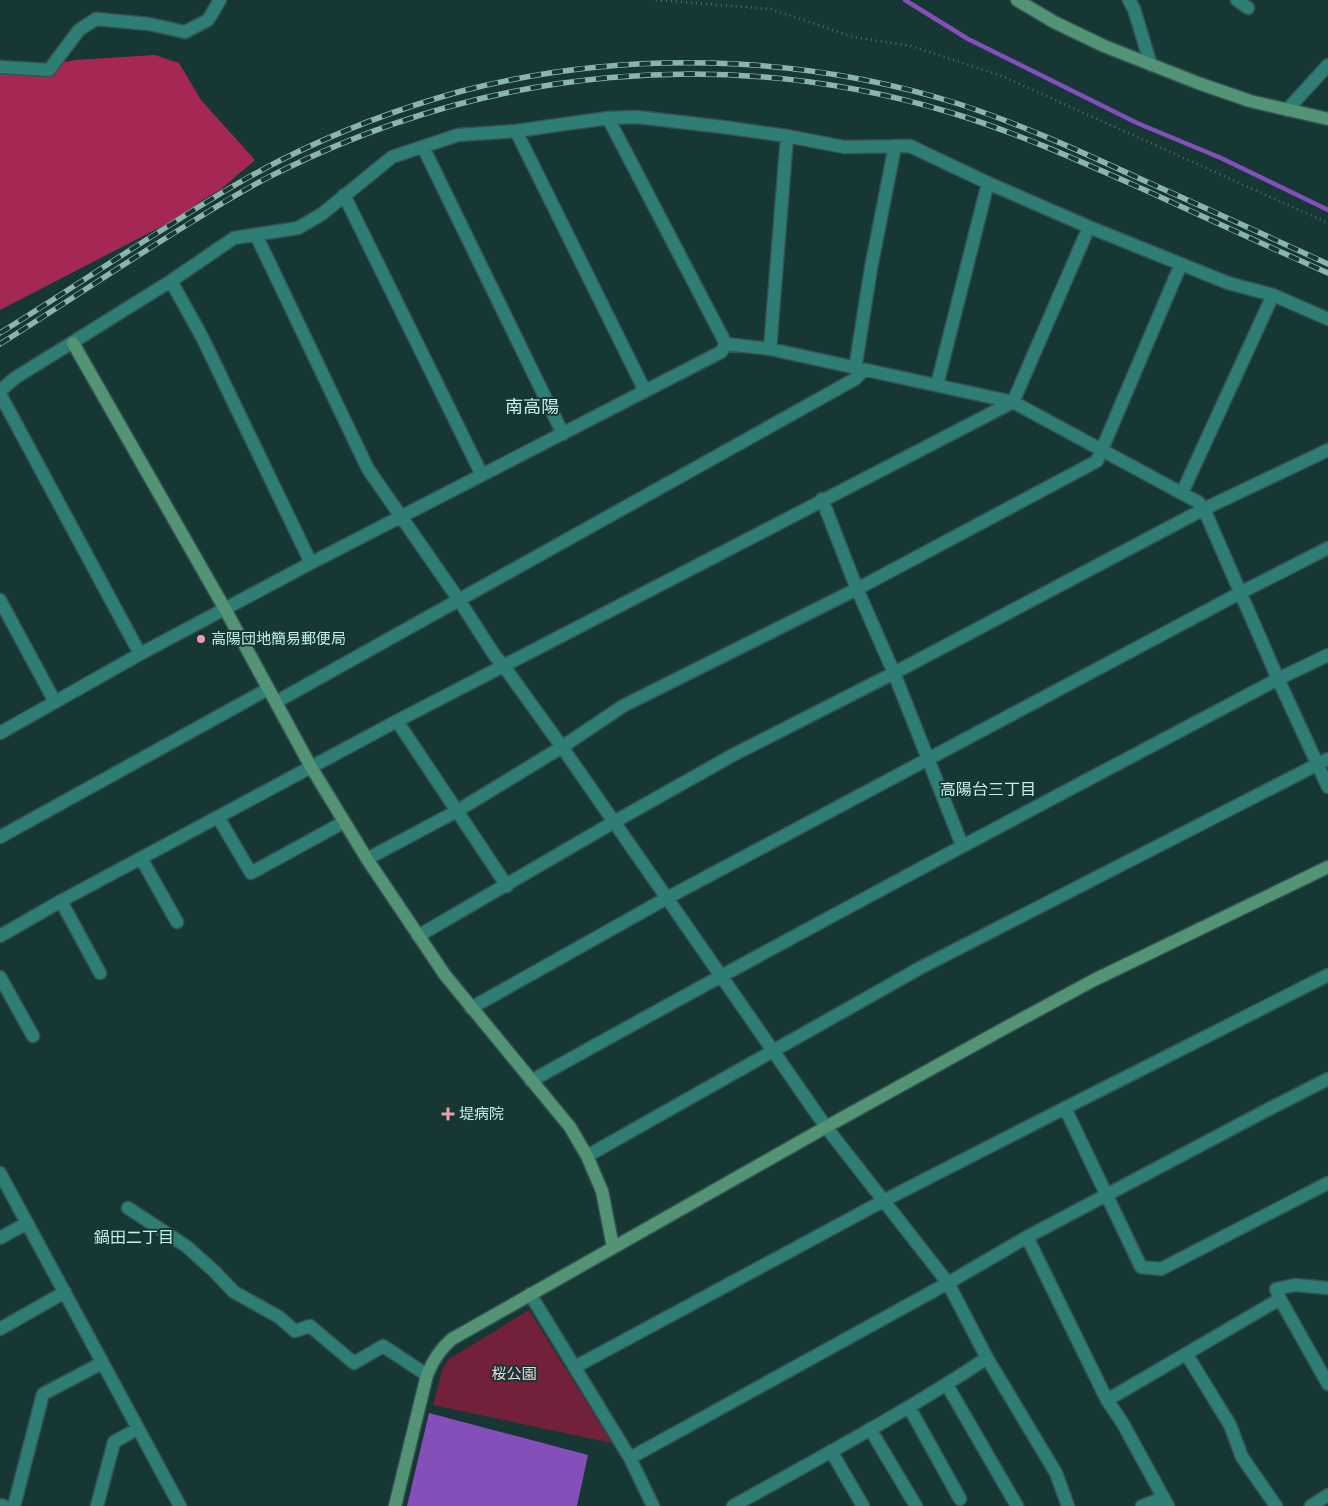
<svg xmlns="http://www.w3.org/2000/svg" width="1328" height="1506" viewBox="0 0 1328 1506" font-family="'Source Sans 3','Noto Sans JP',sans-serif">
<rect width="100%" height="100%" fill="#163733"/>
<!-- green -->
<path fill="#73203b" d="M 529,1310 L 612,1443 L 433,1405 L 443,1368 L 449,1359 Z"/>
<!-- forest -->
<path fill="#a52753" d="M 155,55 L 179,63 L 201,100 L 255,160 L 220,190 L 204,199 L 180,217 L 0,310 L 0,74 L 75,60 Z"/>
<!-- water -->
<path fill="#844fb9" d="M 429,1413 L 588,1455 L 577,1506 L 407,1506 Z"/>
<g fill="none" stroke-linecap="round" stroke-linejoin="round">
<!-- stream -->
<path stroke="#844fb9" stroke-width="4.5" d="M 905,0 L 968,39 L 1137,123 L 1221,158 L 1328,210"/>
<defs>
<path id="street" d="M 1129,0 L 1134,9 L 1151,65
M 1237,0 L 1248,8
M 0,67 L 49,70 L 79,30 L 96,19 L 149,24 L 185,32 L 208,20 L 220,0
M 1287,110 L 1328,65
M 608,118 L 726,344
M 516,131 L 645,391
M 423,147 L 563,434
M 344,195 L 482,475
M 256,235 L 368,469 L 459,600 L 495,656 L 503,665 L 562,747 L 826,1127 L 948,1283 L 987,1358 C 906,1412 819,1458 733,1506
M 171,281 L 202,337 L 311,563
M 726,344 L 770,349 L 1013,402 L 1198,502 L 1204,509 L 1278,679 L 1328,787
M 770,349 L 787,136
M 855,369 L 871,268 L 895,146
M 937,385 L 988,183
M 0,391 L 15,378 L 171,281 L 234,238 L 298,228 L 322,214 L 392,157 L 458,135 L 516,131 L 608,118 L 637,117 L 723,127 L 787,136 L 844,147 L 910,146 L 988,183 L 1089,227 L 1228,283 L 1273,295 L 1328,319
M 0,394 L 140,654
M 1182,493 L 1273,295
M 822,499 L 857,589 L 894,673 L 962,845
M 0,600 L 55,702
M 276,702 L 855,379 L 864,370
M 397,721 L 507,886
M 0,733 L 140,654 L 311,563 L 721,352 L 726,344
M 218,817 L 251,873 L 344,822
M 0,837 L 268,689
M 141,858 L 177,922
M 367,859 L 457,811 L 562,747 L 623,706 L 857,589 L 1097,461 L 1181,264
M 61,901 L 100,973
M 0,936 L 61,901 L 397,721 L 1013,402 L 1089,227
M 418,936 L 614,822 L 733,755 L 894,673 L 1204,509 L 1328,450
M 0,977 L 33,1036
M 471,1008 L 667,898 L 1240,593 L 1328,548
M 531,1081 C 778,943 1028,811 1278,679 L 1328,655
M 1065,1108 L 1328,975
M 587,1156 L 920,968 L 1328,759
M 0,1173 L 180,1506
M 128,1208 L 186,1246 L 214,1271 L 234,1292 L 279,1317 L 295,1331 L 310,1326 L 354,1363 L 383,1346 L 427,1375
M 1027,1237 L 1107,1400 L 1122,1422 L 1168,1506
M 0,1238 L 27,1223
M 530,1294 L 630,1458 L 948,1283 L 1027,1237 L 1267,1110 L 1328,1079
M 1280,1299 L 1328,1384
M 0,1329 L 65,1292
M 1187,1355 L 1230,1425 L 1242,1457 L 1276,1506
M 987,1358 L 1056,1473 L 1068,1506
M 575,1367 L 885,1200 L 1065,1108 L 1141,1267 L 1161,1269 L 1328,1183
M 947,1385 L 1017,1506
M 1107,1400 L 1280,1299 L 1276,1289 L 1295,1285 L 1328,1288
M 909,1407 L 960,1499
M 870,1429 L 916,1506
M 831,1451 L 863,1506
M 630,1458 L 653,1506
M 0,1505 L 4,1506
M 14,1506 L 43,1394 L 102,1363
M 97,1506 L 114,1442 L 137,1429
M 1142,1506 L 1163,1498
M 1311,1506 L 1328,1495"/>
<path id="secondary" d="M 1017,0 L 1054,22 L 1104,46 L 1198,83 L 1250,101 L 1328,119
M 73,343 L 225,609 L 311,767 L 367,859 L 445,975 L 570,1127 L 587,1156 L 602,1191 L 613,1247
M 395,1506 L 427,1375 C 433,1360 440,1349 452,1339 L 826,1127 L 1005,1028 L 1094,980 L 1328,867"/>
</defs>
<!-- street casing -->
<use href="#street" stroke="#325551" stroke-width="15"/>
<!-- secondary casing -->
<use href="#secondary" stroke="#325551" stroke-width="15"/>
<!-- path -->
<path stroke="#4d726d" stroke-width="2.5" stroke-dasharray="1 4" stroke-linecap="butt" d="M 656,0 L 771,9 L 853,37 L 911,46 L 1002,76 L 1328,223"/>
<!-- street -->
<use href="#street" stroke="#2e7e75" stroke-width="12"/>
<!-- secondary -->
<use href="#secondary" stroke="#539474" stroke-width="12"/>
<defs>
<path id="rail" d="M 0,333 C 57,298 113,260 170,225 C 206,202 243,179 281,160 C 339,131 400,108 462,91 C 623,49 801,54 959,104 C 1023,125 1084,153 1145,181 C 1206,208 1267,236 1328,264
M 0,344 C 61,306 120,266 182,228 C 214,208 247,187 281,171 C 491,67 727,45 952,113 C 1018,133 1082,162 1145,190 C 1206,218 1267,246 1328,273"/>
</defs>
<!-- rail casing -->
<use href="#rail" stroke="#8ab4ae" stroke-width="5.5"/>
<!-- rail -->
<use href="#rail" stroke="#163733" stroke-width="4" stroke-dasharray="11" stroke-linecap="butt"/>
</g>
<!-- markers -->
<g fill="#f29aae" stroke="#163733" stroke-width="2">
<circle cx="201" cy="639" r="5"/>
<path d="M445.5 1106.5h5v5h5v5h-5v5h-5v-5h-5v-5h5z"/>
</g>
<g text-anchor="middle" stroke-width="4" stroke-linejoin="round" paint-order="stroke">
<!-- poi labels -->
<g font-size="15" fill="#c2f1ea" stroke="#163733" text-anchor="start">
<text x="211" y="644">高陽団地簡易郵便局</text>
<text x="459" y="1119">堤病院</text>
</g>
<!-- park labels -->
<g font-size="15" fill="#f2d0d7" stroke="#163733">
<text x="514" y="1379">桜公園</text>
</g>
<!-- neighbourhood labels -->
<g font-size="16" fill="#c2f1ea" stroke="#163733">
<text x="988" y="795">高陽台三丁目</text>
<text x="134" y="1243">鍋田二丁目</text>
</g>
<!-- quarter labels -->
<g font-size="18" fill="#c2f1ea" stroke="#163733">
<text x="532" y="413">南高陽</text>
</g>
</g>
</svg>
